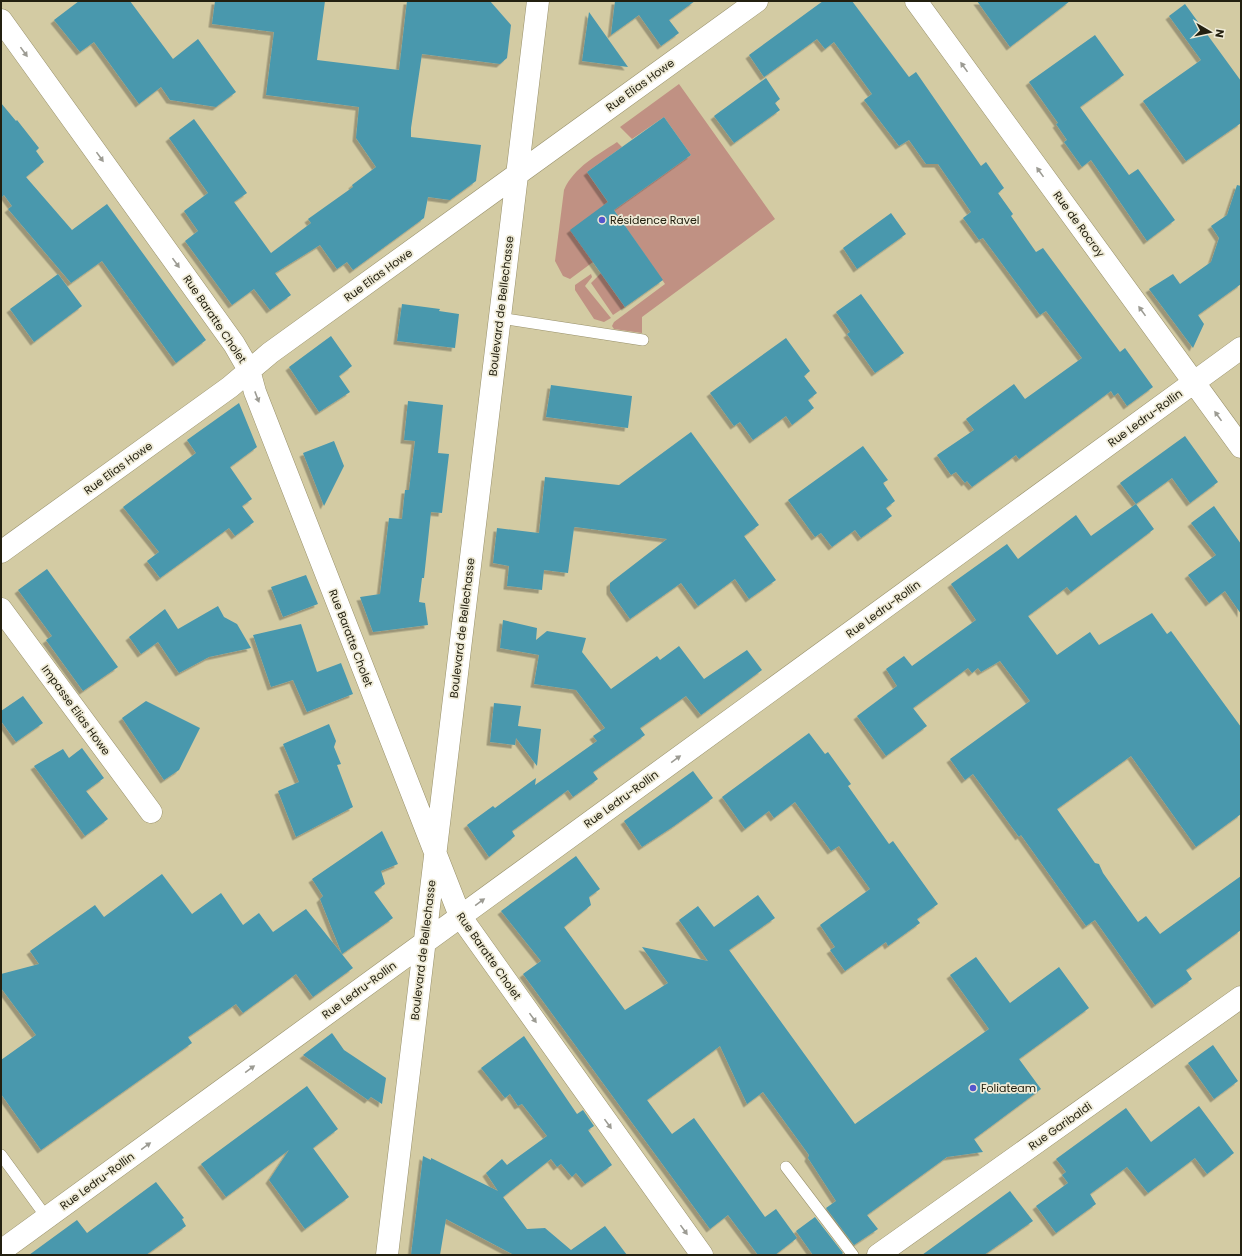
<svg xmlns="http://www.w3.org/2000/svg" width="1242" height="1256" viewBox="0 0 1242 1256" font-family="Poppins,sans-serif">
<defs>
<filter id="shadow"><feDropShadow dx="-3.5" dy="3.5" stdDeviation="0" flood-color="#0004"/></filter>
</defs>
<rect width="100%" height="100%" fill="#d3cba3"/>
<!-- green -->
<path fill="#c09183" d="M 679,84 L 775,219 L 642,317 L 642,333 L 614,329 L 612,326 L 614,322 L 665,284 L 614,210 L 691,155 L 664,117 L 632,139 L 620,127 Z
M 617,142 L 622,147 L 587,172 L 608,202 L 593,262 L 570,279 L 563,276 L 555,261 L 564,190 C 574,167 598,155 617,142 Z
M 601,273 L 625,307 L 613,315 L 591,283 Z
M 591,274 L 592,277 L 585,286 L 611,318 L 604,322 L 594,319 L 575,290 L 575,285 Z"/>
<!-- building -->
<path fill="#4a98ad" filter="url(#shadow)" d="M 79,1 L 130,1 L 173,59 L 198,39 L 236,92 L 216,107 L 170,100 L 161,87 L 139,104 L 94,42 L 80,52 L 54,20 Z
M 215,1 L 325,1 L 317,60 L 399,70 L 407,1 L 490,1 L 511,25 L 507,58 L 500,64 L 422,54 L 411,128 L 411,137 L 481,145 L 476,181 L 450,200 L 428,197 L 424,218 L 353,270 L 347,262 L 337,269 L 320,245 L 275,273 L 291,295 L 270,310 L 254,289 L 232,305 L 185,241 L 198,231 L 184,211 L 208,193 L 169,138 L 194,119 L 247,193 L 234,202 L 271,253 L 311,223 L 308,219 L 353,187 L 352,185 L 376,167 L 356,138 L 359,107 L 266,95 L 274,32 L 212,24 Z
M 615,1 L 695,1 L 669,20 L 679,33 L 661,46 L 639,15 L 611,35 Z
M 823,1 L 852,1 L 909,77 L 916,72 L 981,166 L 986,162 L 1004,188 L 998,193 L 1013,214 L 1011,216 L 1036,252 L 1043,248 L 1120,352 L 1125,348 L 1153,387 L 1127,406 L 1118,393 L 1114,396 L 1111,391 L 1019,459 L 1016,455 L 972,487 L 967,481 L 965,483 L 956,472 L 951,475 L 937,455 L 974,430 L 966,419 L 1014,384 L 1025,399 L 1082,358 L 1046,311 L 1040,315 L 983,238 L 979,240 L 963,218 L 971,212 L 938,164 L 926,164 L 909,140 L 899,146 L 864,100 L 872,94 L 834,42 L 825,49 L 817,39 L 764,77 L 749,55 Z
M 977,1 L 1070,1 L 1010,47 Z
M 1185,4 L 1241,81 L 1241,123 L 1186,161 L 1143,101 L 1201,60 L 1169,16 Z
M 589,12 L 628,67 L 582,61 Z
M 1095,35 L 1124,75 L 1080,107 L 1129,175 L 1138,169 L 1175,220 L 1147,241 L 1091,160 L 1082,167 L 1064,142 L 1067,140 L 1056,124 L 1058,123 L 1029,82 Z
M 766,78 L 780,99 L 775,103 L 780,110 L 734,143 L 714,116 Z
M 1,103 L 16,121 L 17,120 L 39,148 L 36,151 L 44,162 L 26,177 L 72,230 L 107,204 L 206,340 L 176,363 L 102,261 L 71,283 L 8,209 L 12,206 L 4,195 L 1,198 Z
M 664,117 L 691,155 L 614,210 L 663,280 L 625,307 L 570,230 L 608,202 L 587,172 Z
M 1237,185 L 1241,186 L 1241,284 L 1198,315 L 1204,324 L 1193,348 L 1149,289 L 1173,274 L 1180,284 L 1211,262 L 1219,238 L 1211,226 L 1227,215 Z
M 891,213 L 906,234 L 857,269 L 843,248 Z
M 58,274 L 82,306 L 34,342 L 10,309 Z
M 861,294 L 904,353 L 875,373 L 847,334 L 850,332 L 836,312 Z
M 402,304 L 440,309 L 439,311 L 459,314 L 455,348 L 397,341 Z
M 331,336 L 352,366 L 339,376 L 350,392 L 319,412 L 289,367 Z
M 786,338 L 810,371 L 804,376 L 817,393 L 808,400 L 814,408 L 792,425 L 786,416 L 753,440 L 740,422 L 734,426 L 710,393 Z
M 551,385 L 632,396 L 628,428 L 546,417 Z
M 408,401 L 443,405 L 438,453 L 449,454 L 442,513 L 431,512 L 424,578 L 422,578 L 419,602 L 425,603 L 428,625 L 373,632 L 360,597 L 380,594 L 389,518 L 402,519 L 405,490 L 409,490 L 415,441 L 404,440 Z
M 239,403 L 257,447 L 230,467 L 252,499 L 242,506 L 254,522 L 235,536 L 229,528 L 160,578 L 147,561 L 159,552 L 123,507 L 196,453 L 187,440 Z
M 691,432 L 759,525 L 744,536 L 776,580 L 749,599 L 735,579 L 698,606 L 681,583 L 630,619 L 610,591 L 610,583 L 667,539 L 575,527 L 574,528 L 568,573 L 544,570 L 542,590 L 507,586 L 509,566 L 493,563 L 497,528 L 539,533 L 545,477 L 619,485 Z
M 1185,436 L 1218,482 L 1190,503 L 1172,478 L 1136,504 L 1120,483 Z
M 334,441 L 344,466 L 324,506 L 303,453 Z
M 863,446 L 888,480 L 883,483 L 895,501 L 886,508 L 892,516 L 861,538 L 855,530 L 832,547 L 821,533 L 815,537 L 788,500 Z
M 1136,504 L 1154,529 L 1071,592 L 1067,587 L 1028,616 L 1057,655 L 1090,632 L 1099,645 L 1152,613 L 1167,634 L 1171,631 L 1241,727 L 1241,814 L 1196,847 L 1131,756 L 1057,809 L 1095,863 L 1099,864 L 1103,873 L 1138,922 L 1146,916 L 1160,934 L 1241,876 L 1241,930 L 1186,970 L 1192,979 L 1155,1005 L 1095,920 L 1086,926 L 1021,835 L 1019,837 L 973,774 L 965,780 L 950,759 L 1030,701 L 1000,661 L 981,672 L 978,668 L 972,673 L 968,668 L 913,708 L 927,726 L 886,756 L 857,716 L 897,686 L 886,669 L 904,656 L 912,666 L 976,620 L 951,584 L 1007,544 L 1018,559 L 1076,515 L 1091,536 Z
M 1214,506 L 1241,544 L 1241,614 L 1225,591 L 1209,603 L 1188,575 L 1216,555 L 1191,523 Z
M 47,569 L 118,667 L 83,691 L 46,640 L 52,636 L 18,590 Z
M 306,575 L 318,604 L 283,617 L 271,587 Z
M 218,606 L 224,617 L 237,624 L 251,648 L 209,657 L 179,673 L 158,642 L 141,654 L 129,637 L 165,609 L 178,629 Z
M 503,620 L 537,628 L 536,640 L 547,631 L 586,638 L 582,652 L 611,689 L 657,656 L 660,660 L 679,646 L 704,679 L 747,650 L 762,670 L 701,715 L 686,696 L 640,728 L 645,735 L 593,772 L 598,779 L 573,797 L 568,790 L 512,831 L 515,836 L 489,857 L 467,825 L 493,806 L 495,808 L 536,778 L 535,785 L 597,741 L 593,736 L 605,728 L 576,690 L 534,684 L 539,655 L 500,648 Z
M 301,624 L 317,672 L 341,663 L 353,694 L 307,712 L 293,680 L 271,687 L 253,635 Z
M 23,696 L 43,723 L 16,742 L 1,721 L 1,711 Z
M 146,701 L 200,728 L 179,770 L 164,780 L 122,718 Z
M 494,703 L 521,706 L 518,726 L 541,729 L 537,766 L 516,738 L 515,745 L 490,742 Z
M 329,724 L 336,741 L 334,747 L 341,764 L 337,765 L 353,807 L 296,837 L 278,791 L 299,782 L 283,744 Z
M 809,733 L 825,754 L 828,752 L 851,784 L 848,786 L 889,844 L 893,841 L 938,904 L 917,919 L 920,923 L 888,946 L 886,942 L 845,971 L 830,950 L 835,947 L 820,925 L 870,889 L 839,846 L 831,851 L 795,802 L 774,818 L 769,811 L 745,829 L 722,797 Z
M 82,748 L 104,778 L 86,791 L 108,819 L 85,836 L 34,766 L 63,749 L 69,758 Z
M 693,771 L 713,798 L 674,826 L 642,847 L 624,821 Z
M 382,831 L 398,864 L 381,871 L 385,884 L 374,892 L 393,918 L 342,954 L 320,899 L 323,896 L 312,879 Z
M 576,856 L 600,889 L 589,897 L 591,905 L 564,927 L 625,1010 L 668,983 L 642,947 L 708,961 L 679,920 L 698,906 L 714,927 L 758,895 L 775,918 L 729,950 L 855,1124 L 989,1029 L 950,975 L 976,957 L 1010,1003 L 1059,967 L 1089,1008 L 1019,1059 L 1041,1089 L 974,1139 L 983,1152 L 947,1157 L 867,1215 L 878,1229 L 854,1245 L 826,1208 L 836,1201 L 808,1158 L 809,1155 L 763,1092 L 747,1104 L 720,1046 L 647,1100 L 672,1134 L 694,1118 L 765,1217 L 776,1209 L 797,1238 L 775,1255 L 758,1255 L 728,1215 L 710,1229 L 523,974 L 541,961 L 501,911 Z
M 162,874 L 192,914 L 221,893 L 243,925 L 259,913 L 273,932 L 306,909 L 353,968 L 313,997 L 296,974 L 243,1013 L 236,1004 L 188,1037 L 192,1043 L 41,1150 L 1,1094 L 1,1060 L 36,1035 L 1,988 L 1,974 L 39,964 L 30,951 L 95,905 L 104,917 Z
M 332,1033 L 344,1050 L 386,1078 L 382,1104 L 371,1097 L 368,1100 L 303,1055 Z
M 524,1036 L 577,1114 L 583,1110 L 594,1126 L 588,1130 L 612,1165 L 585,1184 L 576,1173 L 572,1177 L 561,1164 L 557,1167 L 551,1159 L 503,1197 L 527,1229 L 545,1228 L 571,1250 L 605,1226 L 627,1255 L 514,1255 L 446,1219 L 440,1255 L 411,1255 L 423,1156 L 431,1160 L 431,1158 L 498,1191 L 486,1173 L 502,1159 L 507,1165 L 547,1136 L 522,1104 L 518,1106 L 510,1094 L 505,1098 L 481,1068 Z
M 1213,1045 L 1238,1081 L 1214,1099 L 1188,1063 Z
M 307,1086 L 338,1129 L 313,1148 L 349,1197 L 305,1229 L 269,1180 L 289,1150 L 226,1197 L 201,1164 Z
M 1199,1106 L 1234,1153 L 1207,1174 L 1195,1158 L 1148,1193 L 1127,1167 L 1090,1194 L 1096,1204 L 1056,1233 L 1036,1206 L 1068,1183 L 1062,1175 L 1066,1172 L 1056,1159 L 1126,1108 L 1151,1142 Z
M 156,1182 L 184,1218 L 182,1219 L 186,1226 L 146,1255 L 29,1255 L 77,1220 L 87,1233 Z
M 1010,1191 L 1033,1221 L 984,1255 L 922,1255 Z
M 815,1217 L 843,1253 L 841,1255 L 813,1255 L 796,1231 Z"/>
<g fill="none" stroke-linecap="round" stroke-linejoin="round">
<defs>
<path id="lane" d="M 500,318 L 643,340
M 1,1155 L 47,1218
M 786,1167 L 853,1255"/>
<path id="street" d="M 916,1 L 1241,447
M 1,20 L 234,344 L 249,370 L 255,392 L 460,916 L 702,1255
M 1,552 L 230,387 L 270,353 L 757,1
M 1,609 L 151,812
M 1,1251 L 1241,348
M 387,1255 L 538,1"/>
<path id="secondary" d="M 878,1255 L 1241,997"/>
</defs>
<!-- lane casing -->
<use href="#lane" stroke="#98906a" stroke-width="12"/>
<!-- street casing -->
<use href="#street" stroke="#98906a" stroke-width="23"/>
<!-- secondary casing -->
<use href="#secondary" stroke="#98906a" stroke-width="23"/>
<!-- lane -->
<use href="#lane" stroke="#fff" stroke-width="11"/>
<!-- street -->
<use href="#street" stroke="#fff" stroke-width="22"/>
<!-- secondary -->
<use href="#secondary" stroke="#fff" stroke-width="22"/>
</g>
<!-- one-way arrows -->
<defs><path id="oneway-solid" d="M-6-.8H1V-3.2L6.5 0L1 3.2V.8H-6Z"/></defs>
<g fill="#9c9b93">
<use href="#oneway-solid" transform="translate(24 52) rotate(54)"/>
<use href="#oneway-solid" transform="translate(964 67) rotate(-126)"/>
<use href="#oneway-solid" transform="translate(100 157) rotate(54)"/>
<use href="#oneway-solid" transform="translate(1040 172) rotate(-126)"/>
<use href="#oneway-solid" transform="translate(176 263) rotate(54)"/>
<use href="#oneway-solid" transform="translate(1142 311) rotate(-126)"/>
<use href="#oneway-solid" transform="translate(257 397) rotate(69)"/>
<use href="#oneway-solid" transform="translate(1218 416) rotate(-126)"/>
<use href="#oneway-solid" transform="translate(676 759) rotate(-36)"/>
<use href="#oneway-solid" transform="translate(480 902) rotate(-36)"/>
<use href="#oneway-solid" transform="translate(533 1018) rotate(54)"/>
<use href="#oneway-solid" transform="translate(250 1069) rotate(-36)"/>
<use href="#oneway-solid" transform="translate(608 1124) rotate(54)"/>
<use href="#oneway-solid" transform="translate(146 1146) rotate(-36)"/>
<use href="#oneway-solid" transform="translate(684 1230) rotate(54)"/>
</g>
<!-- markers -->
<g fill="#5556cd" stroke="#efebd7" stroke-width="1.5">
<circle cx="602" cy="220" r="4"/>
<circle cx="973" cy="1088" r="4"/>
</g>
<g text-anchor="middle" stroke-width="3.5" stroke-linejoin="round" paint-order="stroke">
<!-- street labels -->
<g font-size="11" fill="#232010" stroke="#efebd7">
<text transform="translate(640 85) rotate(-36)" y="4">Rue Elias Howe</text>
<text transform="translate(1079 224) rotate(54)" y="4">Rue de Rocroy</text>
<text transform="translate(378 275) rotate(-36)" y="4">Rue Elias Howe</text>
<text transform="translate(501 306) rotate(-83)" y="4">Boulevard de Bellechasse</text>
<text transform="translate(215 319) rotate(56)" y="4">Rue Baratte Cholet</text>
<text transform="translate(1145 418) rotate(-36)" y="4">Rue Ledru-Rollin</text>
<text transform="translate(118 468) rotate(-36)" y="4">Rue Elias Howe</text>
<text transform="translate(883 609) rotate(-36)" y="4">Rue Ledru-Rollin</text>
<text transform="translate(462 628) rotate(-83)" y="4">Boulevard de Bellechasse</text>
<text transform="translate(351 638) rotate(69)" y="4">Rue Baratte Cholet</text>
<text transform="translate(76 710) rotate(54)" y="4">Impasse Elias Howe</text>
<text transform="translate(621 799) rotate(-36)" y="4">Rue Ledru-Rollin</text>
<text transform="translate(423 950) rotate(-83)" y="4">Boulevard de Bellechasse</text>
<text transform="translate(489 956) rotate(55)" y="4">Rue Baratte Cholet</text>
<text transform="translate(359 990) rotate(-36)" y="4">Rue Ledru-Rollin</text>
<text transform="translate(1060 1126) rotate(-35)" y="4">Rue Garibaldi</text>
<text transform="translate(97 1181) rotate(-36)" y="4">Rue Ledru-Rollin</text>
</g>
<!-- poi labels -->
<g font-size="11" fill="#232010" stroke="#efebd7" text-anchor="start">
<text x="610" y="224">Résidence Ravel</text>
<text x="981" y="1092">Foliateam</text>
</g>
</g>
<!-- border -->
<rect width="1242" height="1256" fill="none" stroke="#232010" stroke-width="4"/>
<!-- north arrow -->
<g transform="translate(1210 32) rotate(99)" stroke="#efebd7" stroke-width="3" paint-order="stroke">
<path d="M0-3L7 15L0 10L-7 15Z" fill="#232010"/>
<text y="-6" font-size="11" font-weight="bold" text-anchor="middle" fill="#232010">N</text>
</g>
</svg>
